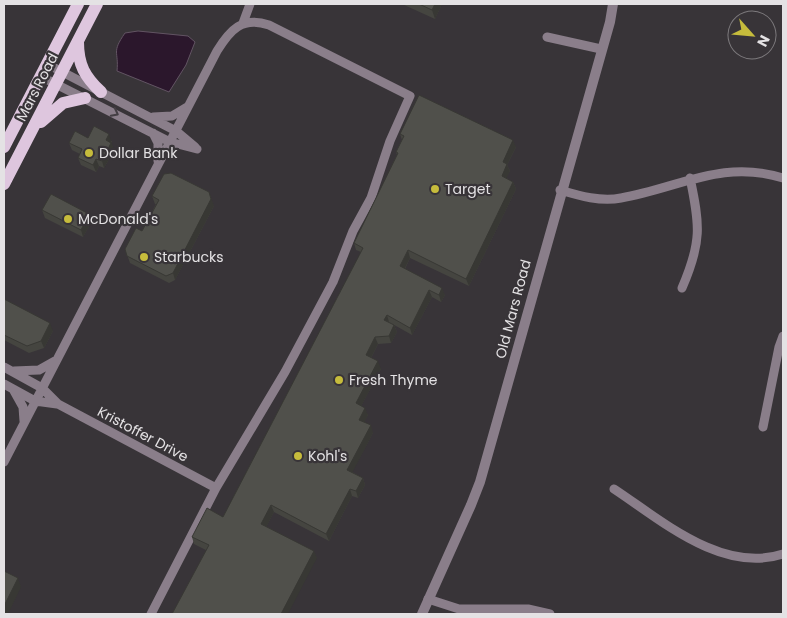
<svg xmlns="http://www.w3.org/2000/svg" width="787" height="618" viewBox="0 0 787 618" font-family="Poppins,sans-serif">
<rect width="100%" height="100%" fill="#383438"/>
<!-- water -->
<path fill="#2b172c" stroke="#625463" d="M 138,31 L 188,36 L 195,42 L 186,65 L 169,92 L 117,71 C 119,51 111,53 125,33 Z"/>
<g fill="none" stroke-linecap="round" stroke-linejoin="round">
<!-- minor -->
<path stroke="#8a7e8a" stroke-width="9" d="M 243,23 L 250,4
M 547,37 L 601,49
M 47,64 L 176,131 L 195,147
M 40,76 L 170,142 L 197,149
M 153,117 L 172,116 L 187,107
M 153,133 L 158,143 L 158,161
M 560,190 C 580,196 601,202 621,198 C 679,188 722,159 783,178
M 682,288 C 702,242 700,225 690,178
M 4,367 L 42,388 L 58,404 L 216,488
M 14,371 L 39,370 L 55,361
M 4,384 L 35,401 L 57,404
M 13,389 L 23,407 L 24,421
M 763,427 L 779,347 L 783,336
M 4,462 L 217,51 C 230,30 242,16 269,25 L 410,96 L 390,141 L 371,198 L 353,231 L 333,282 L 285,372 L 216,488 L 151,614
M 614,489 C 661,520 722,574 783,554
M 428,599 L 459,609 L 528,609 L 550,614"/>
<!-- tertiary -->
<path stroke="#8a7e8a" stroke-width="10" d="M 422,614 L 471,505 L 480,482 L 610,22 L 613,4"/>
<!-- primary -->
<path stroke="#dec6de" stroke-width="12" d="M 78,42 C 78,65 85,77 101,92
M 41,122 L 63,103 L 85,98
M 4,147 L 78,4
M 4,184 L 97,4"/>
</g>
<!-- wall -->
<path fill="#454540" d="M 402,4 L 442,4 L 435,19 Z
M 400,134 L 516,147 L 507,165 L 510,171 L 506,178 L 513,182 L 516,189 L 469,286 L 410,258 L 405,269 L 445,295 L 441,302 L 432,297 L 412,335 L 389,322 L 394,325 L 397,332 L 391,343 L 378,344 L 371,358 L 381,369 L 361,406 L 368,415 L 364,422 L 373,433 L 352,472 L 363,478 L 365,485 L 358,498 L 352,496 L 329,541 L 274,512 L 266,527 L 317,558 L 206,550 L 194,544 L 192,537 L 223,517 L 361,252 L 356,250 L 354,243 L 397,155 L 396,152 L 402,140 Z
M 88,138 L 112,141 L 111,143 L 114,150 L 104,168 L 99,166 L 96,172 L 81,165 L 78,158 L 80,154 L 72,150 L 69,143 Z
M 152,196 L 214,206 L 175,280 L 169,283 L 130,263 L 125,249 L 142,231 L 156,204 L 155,204 Z
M 42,210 L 89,214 L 92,221 L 83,237 L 45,218 Z
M 4,299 L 53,331 L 44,348 L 29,353 L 4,340 Z"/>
<!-- shaded-wall -->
<path fill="#383834" d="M 435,4 L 442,4 L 435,19 L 432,10 Z
M 109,134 L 114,150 L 104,168 L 102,161 L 106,140 Z
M 513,140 L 516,147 L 507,165 L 510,171 L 504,183 L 502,176 L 503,162 Z
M 96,159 L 99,166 L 96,172 L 93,165 Z
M 513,182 L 516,189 L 469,286 L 466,279 Z
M 209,192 L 214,206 L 175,280 L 173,273 Z
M 89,214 L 92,221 L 83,237 L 81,230 Z
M 408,250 L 410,258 L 402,274 L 400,266 Z
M 442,288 L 445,295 L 441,302 L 439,295 Z
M 429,290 L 432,297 L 412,335 L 410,328 Z
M 387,315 L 389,322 L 384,320 Z
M 50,323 L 53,331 L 44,348 L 41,341 Z
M 394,325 L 397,332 L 391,343 L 389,336 Z
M 375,337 L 378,344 L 369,362 L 366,355 Z
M 378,361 L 381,369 L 359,410 L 356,403 Z
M 365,408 L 368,415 L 362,427 L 359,420 Z
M 371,425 L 373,433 L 350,477 L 347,470 Z
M 363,478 L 365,485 L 358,498 L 356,491 Z
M 350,489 L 352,496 L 329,541 L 326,534 Z
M 271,505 L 274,512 L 264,531 L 261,524 Z
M 314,551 L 317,558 L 288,614 L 281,614 Z
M 18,578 L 21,587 L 8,614 L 4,614 L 4,606 Z"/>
<!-- building -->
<path fill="#50504b" stroke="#383834" d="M 419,4 L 435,4 L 432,10 Z
M 419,95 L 513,140 L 503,162 L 507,164 L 502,176 L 513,182 L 466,279 L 408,250 L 400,266 L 442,288 L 439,295 L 429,290 L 410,328 L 387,315 L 384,320 L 394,325 L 389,336 L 375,337 L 366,355 L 378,361 L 356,403 L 365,408 L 359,420 L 371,425 L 347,470 L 363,478 L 356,491 L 350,489 L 326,534 L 271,505 L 261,524 L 314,551 L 281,614 L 172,614 L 209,545 L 192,537 L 207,508 L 223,517 L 363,248 L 354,243 L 398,153 L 396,152 L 404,136 L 400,134 Z
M 94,126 L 109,134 L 106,140 L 111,143 L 102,161 L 96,159 L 93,165 L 78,158 L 82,149 L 69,143 L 75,131 L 88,138 Z
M 171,173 L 209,192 L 211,199 L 173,273 L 166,276 L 127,256 L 125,249 L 136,228 L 142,231 L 159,200 L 152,196 L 164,174 Z
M 51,194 L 89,214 L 81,230 L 42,210 Z
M 4,299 L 50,323 L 41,341 L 27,346 L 4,335 Z
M 4,571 L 18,578 L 4,606 Z"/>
<!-- one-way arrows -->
<defs><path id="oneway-chevron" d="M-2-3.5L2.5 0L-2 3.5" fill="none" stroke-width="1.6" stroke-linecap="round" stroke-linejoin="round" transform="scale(1.25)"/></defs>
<use stroke="#443f44" href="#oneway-chevron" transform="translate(115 113) rotate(27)"/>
<!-- markers -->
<g fill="#c6bc3c" stroke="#383438" stroke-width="2">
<circle cx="89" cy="153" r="5"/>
<circle cx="435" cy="189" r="5"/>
<circle cx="68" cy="219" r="5"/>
<circle cx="144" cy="257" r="5"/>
<circle cx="339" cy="380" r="5"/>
<circle cx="298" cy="456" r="5"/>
</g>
<g text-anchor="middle" stroke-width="4.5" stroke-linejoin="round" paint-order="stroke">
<!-- street labels -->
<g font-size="14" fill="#e4e2e4" stroke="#383438">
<text transform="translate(37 87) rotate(-63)" y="5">Mars Road</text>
<text transform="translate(513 309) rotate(-75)" y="5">Old Mars Road</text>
<text transform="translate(143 434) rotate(28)" y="5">Kristoffer Drive</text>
</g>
<!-- poi labels -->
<g font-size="14" fill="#e4e2e4" stroke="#383438" text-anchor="start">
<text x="99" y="158">Dollar Bank</text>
<text x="445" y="194">Target</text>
<text x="78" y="224">McDonald's</text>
<text x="154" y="262">Starbucks</text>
<text x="349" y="385">Fresh Thyme</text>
<text x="308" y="461">Kohl's</text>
</g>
</g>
<!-- border -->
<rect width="787" height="618" fill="none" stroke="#e4e2e4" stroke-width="10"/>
<!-- north arrow -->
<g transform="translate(752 35) rotate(117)"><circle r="24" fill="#383438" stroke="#7d7a7d"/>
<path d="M0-4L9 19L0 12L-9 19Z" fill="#c6bc3c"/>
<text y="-8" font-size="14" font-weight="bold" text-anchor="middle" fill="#e4e2e4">N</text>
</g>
</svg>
